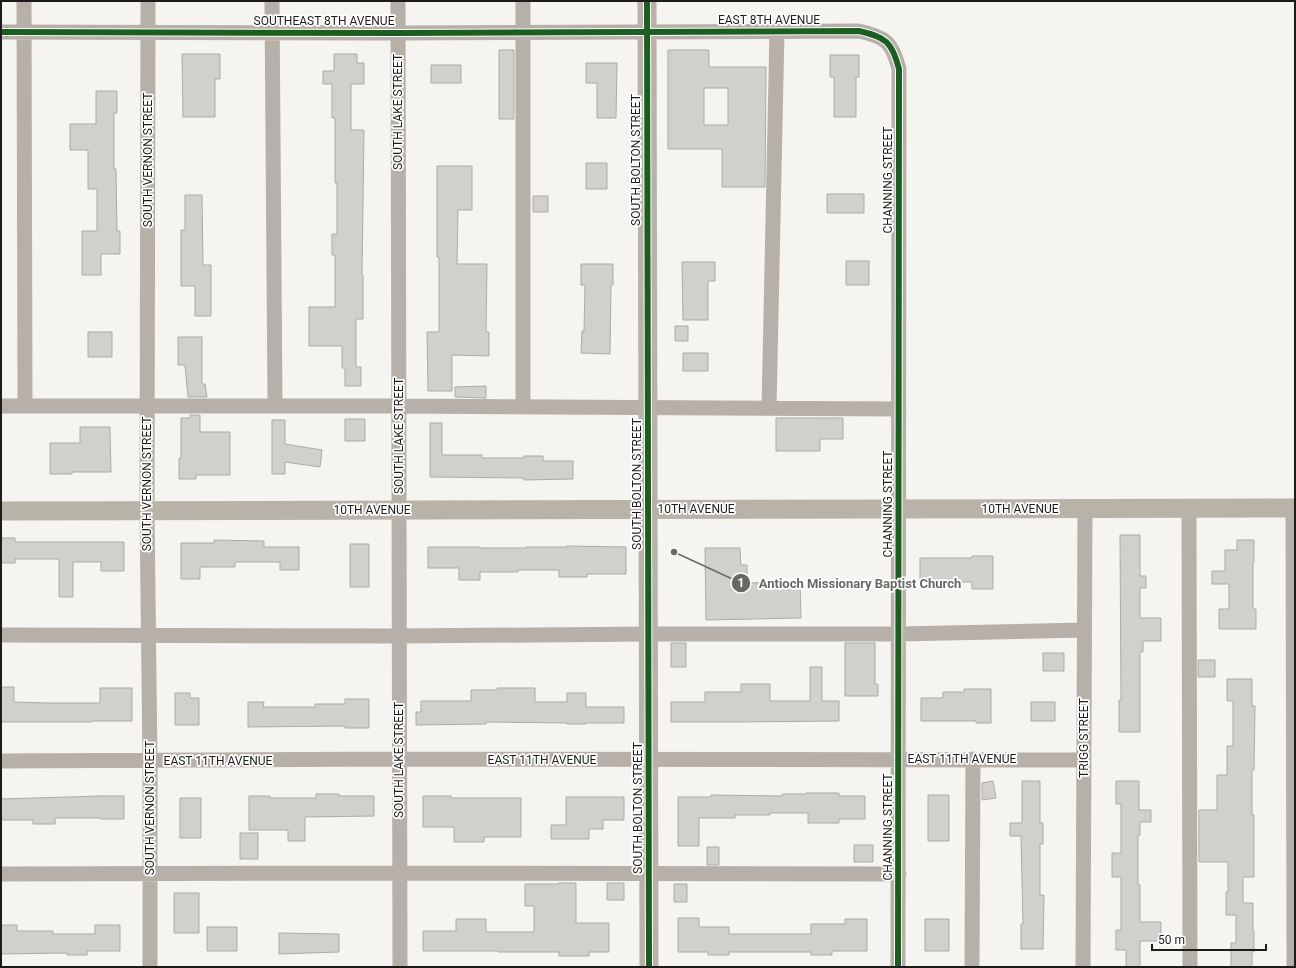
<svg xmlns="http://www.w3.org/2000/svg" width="1296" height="968" viewBox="0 0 1296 968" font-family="Roboto,sans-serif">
<rect width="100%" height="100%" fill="#f5f4f0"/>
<!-- building -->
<path fill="#d1d0cd" stroke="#ababa8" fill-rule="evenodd" d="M 499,50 L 514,50 L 514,119 L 499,119 Z
M 668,50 L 709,50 L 709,67 L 766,67 L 765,187 L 722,187 L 722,149 L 668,149 ZM 704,88 L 728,88 L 728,125 L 704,125 Z
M 182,54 L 220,54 L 220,79 L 215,79 L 215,117 L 183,117 Z
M 334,54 L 357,54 L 357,63 L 364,63 L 364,84 L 351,84 L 351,130 L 364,130 L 362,275 L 363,275 L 363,319 L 356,319 L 356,367 L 361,367 L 361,386 L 345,386 L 345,368 L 342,368 L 342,346 L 309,346 L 309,307 L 335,307 L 335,255 L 332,255 L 332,234 L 337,234 L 337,183 L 335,183 L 335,118 L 332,118 L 332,84 L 323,84 L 323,71 L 334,71 Z
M 830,55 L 859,55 L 859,77 L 856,77 L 856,117 L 834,117 L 834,77 L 830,77 Z
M 586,63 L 617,63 L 616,118 L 597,118 L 597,83 L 586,83 Z
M 431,65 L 461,65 L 461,83 L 431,83 Z
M 96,91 L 117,91 L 117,113 L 114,113 L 114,169 L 116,169 L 117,231 L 120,231 L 120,254 L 101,254 L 101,275 L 82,275 L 82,231 L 97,231 L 97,189 L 88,189 L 88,150 L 70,150 L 70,124 L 96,124 Z
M 586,163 L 607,163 L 607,189 L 586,189 Z
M 437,166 L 472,166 L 472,210 L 458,210 L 457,264 L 487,264 L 486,332 L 489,332 L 489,356 L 452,355 L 452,391 L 428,391 L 427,332 L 439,332 L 439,257 L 437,257 Z
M 827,194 L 864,194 L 864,213 L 827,213 Z
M 185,195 L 202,195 L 203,265 L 211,265 L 211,316 L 195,316 L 195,286 L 181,286 L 181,230 L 185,230 Z
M 533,196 L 548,196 L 548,212 L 533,212 Z
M 846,261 L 869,261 L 869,285 L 846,285 Z
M 682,262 L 715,262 L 715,281 L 708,281 L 708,320 L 683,320 Z
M 581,264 L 613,264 L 613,285 L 611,285 L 610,354 L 581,353 L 582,331 L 584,331 L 585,285 L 581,285 Z
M 675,326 L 688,326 L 688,341 L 675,341 Z
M 88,332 L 112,332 L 112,357 L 88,357 Z
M 178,337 L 202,337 L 202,384 L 205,384 L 207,397 L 188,397 L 185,365 L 178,365 Z
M 683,353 L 708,353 L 708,371 L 683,371 Z
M 486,386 L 486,398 L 455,397 L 455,387 Z
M 190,415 L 200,415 L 200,432 L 230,432 L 230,475 L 196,475 L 196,479 L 179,479 L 179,458 L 181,458 L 181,418 L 190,418 Z
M 776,418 L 843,418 L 843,439 L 820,439 L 820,451 L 776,451 Z
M 345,419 L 365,419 L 365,441 L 345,441 Z
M 272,420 L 285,420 L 285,444 L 322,450 L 320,467 L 285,462 L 285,474 L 272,474 Z
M 430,423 L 442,423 L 442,455 L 482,455 L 482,458 L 524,458 L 524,456 L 543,456 L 543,461 L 573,461 L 573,479 L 524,480 L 524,478 L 430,477 Z
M 80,427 L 110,427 L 111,472 L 72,472 L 72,474 L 50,474 L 50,443 L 80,443 Z
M 1120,535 L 1140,535 L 1140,576 L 1146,576 L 1146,588 L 1140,588 L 1140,618 L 1161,618 L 1161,641 L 1143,641 L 1143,652 L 1140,652 L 1140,732 L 1119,732 L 1119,700 L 1121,700 Z
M 1,538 L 15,538 L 15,542 L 124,542 L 124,571 L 101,571 L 101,562 L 73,562 L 73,597 L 59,597 L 59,559 L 15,559 L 15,563 L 1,563 Z
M 214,540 L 264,541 L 264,547 L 299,547 L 299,570 L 280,570 L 280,562 L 235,562 L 235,567 L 200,567 L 200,579 L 181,579 L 181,543 L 214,543 Z
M 1237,540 L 1254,540 L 1254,562 L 1253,562 L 1253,609 L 1256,609 L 1256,629 L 1219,629 L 1219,609 L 1229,609 L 1229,584 L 1212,584 L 1212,571 L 1225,571 L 1225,550 L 1237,550 Z
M 350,544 L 369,544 L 369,587 L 350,587 Z
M 567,546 L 626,547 L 626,574 L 587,574 L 587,577 L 559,577 L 559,570 L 518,570 L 518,572 L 480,572 L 480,580 L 459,580 L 459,568 L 428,568 L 428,547 L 480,547 L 480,548 L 526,548 L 526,547 L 567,547 Z
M 705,548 L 740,548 L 741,565 L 747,565 L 747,583 L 800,582 L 801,618 L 706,620 Z
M 972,556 L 993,556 L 993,589 L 972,589 L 972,582 L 920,582 L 920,558 L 972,558 Z
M 671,643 L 686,643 L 686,667 L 671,667 Z
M 845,643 L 875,643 L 875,684 L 878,684 L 878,696 L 845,696 Z
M 1043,653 L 1064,653 L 1064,671 L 1043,671 Z
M 1198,660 L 1215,660 L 1215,677 L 1198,677 Z
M 810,667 L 822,667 L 822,701 L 839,701 L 839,721 L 735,722 L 671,722 L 671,702 L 705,702 L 705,692 L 741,692 L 741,684 L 770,684 L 770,701 L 810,701 Z
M 1227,679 L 1252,679 L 1252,706 L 1255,706 L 1254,770 L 1252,770 L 1252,815 L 1254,815 L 1254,877 L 1243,877 L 1243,903 L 1253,903 L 1253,931 L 1254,931 L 1254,952 L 1252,952 L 1252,967 L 1231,967 L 1231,943 L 1236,943 L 1236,915 L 1226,915 L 1226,892 L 1228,892 L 1228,862 L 1199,862 L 1199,810 L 1217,810 L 1217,775 L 1227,775 L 1227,746 L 1233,746 L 1233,701 L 1227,701 Z
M 1,687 L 14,687 L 14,702 L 47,703 L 100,703 L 100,688 L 132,688 L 132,721 L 91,721 L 91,722 L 1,722 Z
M 497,688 L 535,688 L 535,702 L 567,702 L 567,693 L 586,693 L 586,707 L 624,707 L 624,723 L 586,723 L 586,724 L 567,724 L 567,723 L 486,722 L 486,724 L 416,725 L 416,712 L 421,712 L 421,701 L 471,701 L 471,690 L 497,690 Z
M 964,689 L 991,689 L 991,723 L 976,723 L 976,721 L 921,721 L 921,698 L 943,698 L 943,692 L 964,692 Z
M 175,693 L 190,693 L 190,698 L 199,698 L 199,725 L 175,725 Z
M 345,699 L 369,699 L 369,728 L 345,728 L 345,726 L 248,727 L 248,702 L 264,702 L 263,707 L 315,707 L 315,704 L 345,704 Z
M 1031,702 L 1055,702 L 1055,721 L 1031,721 Z
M 993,781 L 996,798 L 982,800 L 982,783 Z
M 1022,781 L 1040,781 L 1040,823 L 1043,823 L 1043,844 L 1040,844 L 1040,895 L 1044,895 L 1043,949 L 1021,949 L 1021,924 L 1023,924 L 1021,836 L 1010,836 L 1010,823 L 1022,823 Z
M 1116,781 L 1139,781 L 1139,810 L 1151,810 L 1151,822 L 1140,822 L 1140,835 L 1138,835 L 1138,885 L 1140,885 L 1140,922 L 1161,922 L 1161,941 L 1140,941 L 1140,967 L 1126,967 L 1126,950 L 1116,950 L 1116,930 L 1121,930 L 1121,877 L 1112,877 L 1112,853 L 1121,853 L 1121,804 L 1116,804 Z
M 806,793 L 839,793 L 839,796 L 865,796 L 865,819 L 839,819 L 839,823 L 808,823 L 808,813 L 770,813 L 770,815 L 735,815 L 735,818 L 699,818 L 699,846 L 678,846 L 678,797 L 711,797 L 711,795 L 782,796 L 782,794 L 806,794 Z
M 316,794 L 339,794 L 339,796 L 374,796 L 374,816 L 305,817 L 305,841 L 288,841 L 288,830 L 249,830 L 249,796 L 270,796 L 270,798 L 316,798 Z
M 928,795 L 949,795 L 949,841 L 928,841 Z
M 101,796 L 124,796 L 124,819 L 101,819 L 101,818 L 55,818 L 55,824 L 33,824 L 33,820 L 1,820 L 1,799 Z
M 423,796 L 451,796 L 451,798 L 521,798 L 521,837 L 484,837 L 484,842 L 454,842 L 454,827 L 423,827 Z
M 566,797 L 624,797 L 624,820 L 603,820 L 603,829 L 589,829 L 589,839 L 551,839 L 551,825 L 566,825 Z
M 180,798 L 201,798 L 201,838 L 180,838 Z
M 240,833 L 258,833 L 258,859 L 240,859 Z
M 854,845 L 873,845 L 873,862 L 854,862 Z
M 707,847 L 719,847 L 719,865 L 707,865 Z
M 559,883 L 576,883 L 576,923 L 609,923 L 609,952 L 589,952 L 589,956 L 559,956 L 559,952 L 498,952 L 498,951 L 423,951 L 423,931 L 456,931 L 456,919 L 486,919 L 486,932 L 534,932 L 534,906 L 525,906 L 525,884 L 559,884 Z
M 607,883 L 624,883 L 624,900 L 607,900 Z
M 674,884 L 687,884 L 687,902 L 674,902 Z
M 174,893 L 199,893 L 199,933 L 174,933 Z
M 678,918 L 699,918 L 699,927 L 729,927 L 729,934 L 811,934 L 811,924 L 845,924 L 845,919 L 867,919 L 867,951 L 832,951 L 832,955 L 811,955 L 811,952 L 729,952 L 729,955 L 708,955 L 708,952 L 678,952 Z
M 925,919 L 949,919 L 949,951 L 925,951 Z
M 1,925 L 17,925 L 17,931 L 53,931 L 53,934 L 95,934 L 95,925 L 120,925 L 120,951 L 87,951 L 87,955 L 67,955 L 67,953 L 1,954 Z
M 207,927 L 237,927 L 237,951 L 207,951 Z
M 279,933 L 339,934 L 339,952 L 279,954 Z"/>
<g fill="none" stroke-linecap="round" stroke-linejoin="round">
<!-- minor -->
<path stroke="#b7b0a8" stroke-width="15" d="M 24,1 L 25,406
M 148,1 L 147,511 L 150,761 L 150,967
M 272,1 L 275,406
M 398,1 L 400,967
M 1,32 L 398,33 L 859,31 C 886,37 892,42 899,69 L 898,967
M 1,406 L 399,406 L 899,409
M 523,406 L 523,1
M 769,408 L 777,31
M 1189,508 L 1190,967
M 1293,508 L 1294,967
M 1,635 L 399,636 L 649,634 L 899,634 L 1084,630
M 1,761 L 399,759 L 1084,760
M 1,874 L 399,873 L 899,874
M 972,967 L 973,759
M 1083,967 L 1085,509"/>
<!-- major -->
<path stroke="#b9b2a9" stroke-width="19" d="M 647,1 L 649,967
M 1,511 L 1295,508"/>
<defs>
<path id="cycleway" d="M 647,1 L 649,967
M 1,32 L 398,33 L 859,31 C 886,37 892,42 899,69 L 898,967"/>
</defs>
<!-- cycleway casing -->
<use href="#cycleway" stroke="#fff" stroke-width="8"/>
<!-- cycleway -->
<use href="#cycleway" stroke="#1b5e20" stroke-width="6"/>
</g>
<g text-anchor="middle" stroke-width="3.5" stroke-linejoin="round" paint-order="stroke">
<!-- street labels -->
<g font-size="12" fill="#1d1c1a" stroke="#fff">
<text x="769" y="24">EAST 8TH AVENUE</text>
<text x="324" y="25">SOUTHEAST 8TH AVENUE</text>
<text transform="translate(398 112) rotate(-90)" y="4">SOUTH LAKE STREET</text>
<text transform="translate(148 160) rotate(-90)" y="4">SOUTH VERNON STREET</text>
<text transform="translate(636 160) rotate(-90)" y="4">SOUTH BOLTON STREET</text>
<text transform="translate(888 180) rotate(-90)" y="4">CHANNING STREET</text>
<text transform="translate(399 436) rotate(-90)" y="4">SOUTH LAKE STREET</text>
<text transform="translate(147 484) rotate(-90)" y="4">SOUTH VERNON STREET</text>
<text transform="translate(637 484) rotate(-90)" y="4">SOUTH BOLTON STREET</text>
<text transform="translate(888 504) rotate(-90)" y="4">CHANNING STREET</text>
<text x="696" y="513">10TH AVENUE</text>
<text x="1020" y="513">10TH AVENUE</text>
<text x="372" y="514">10TH AVENUE</text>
<text transform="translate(1084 738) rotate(-90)" y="4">TRIGG STREET</text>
<text x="962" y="763">EAST 11TH AVENUE</text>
<text transform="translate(399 760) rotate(-90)" y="4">SOUTH LAKE STREET</text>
<text x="542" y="764">EAST 11TH AVENUE</text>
<text x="218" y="765">EAST 11TH AVENUE</text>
<text transform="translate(150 808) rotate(-90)" y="4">SOUTH VERNON STREET</text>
<text transform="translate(638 808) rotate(-90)" y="4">SOUTH BOLTON STREET</text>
<text transform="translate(888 827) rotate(-90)" y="4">CHANNING STREET</text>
</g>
</g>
<!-- callouts -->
<path fill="none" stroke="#696865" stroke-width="1.5" d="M674 552L741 583"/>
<g fill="#696865" stroke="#fff" stroke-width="1.5">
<circle cx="674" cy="552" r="4"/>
<circle cx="741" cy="583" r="10"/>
</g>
<g font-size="12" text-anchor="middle" font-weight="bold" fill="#fff">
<text x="741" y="587">1</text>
</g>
<g font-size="13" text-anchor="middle" font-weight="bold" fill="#696865" stroke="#fff" stroke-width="3.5" stroke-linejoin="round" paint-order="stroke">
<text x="860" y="588">Antioch Missionary Baptist Church</text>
</g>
<!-- border -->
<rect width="1296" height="968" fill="none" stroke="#1d1c1a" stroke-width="4"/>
<!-- scale -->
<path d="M1152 944v6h114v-6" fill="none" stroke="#1d1c1a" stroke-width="2"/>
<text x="1158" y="944" font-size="12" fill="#1d1c1a" stroke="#ffffff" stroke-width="3" paint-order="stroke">50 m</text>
</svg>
